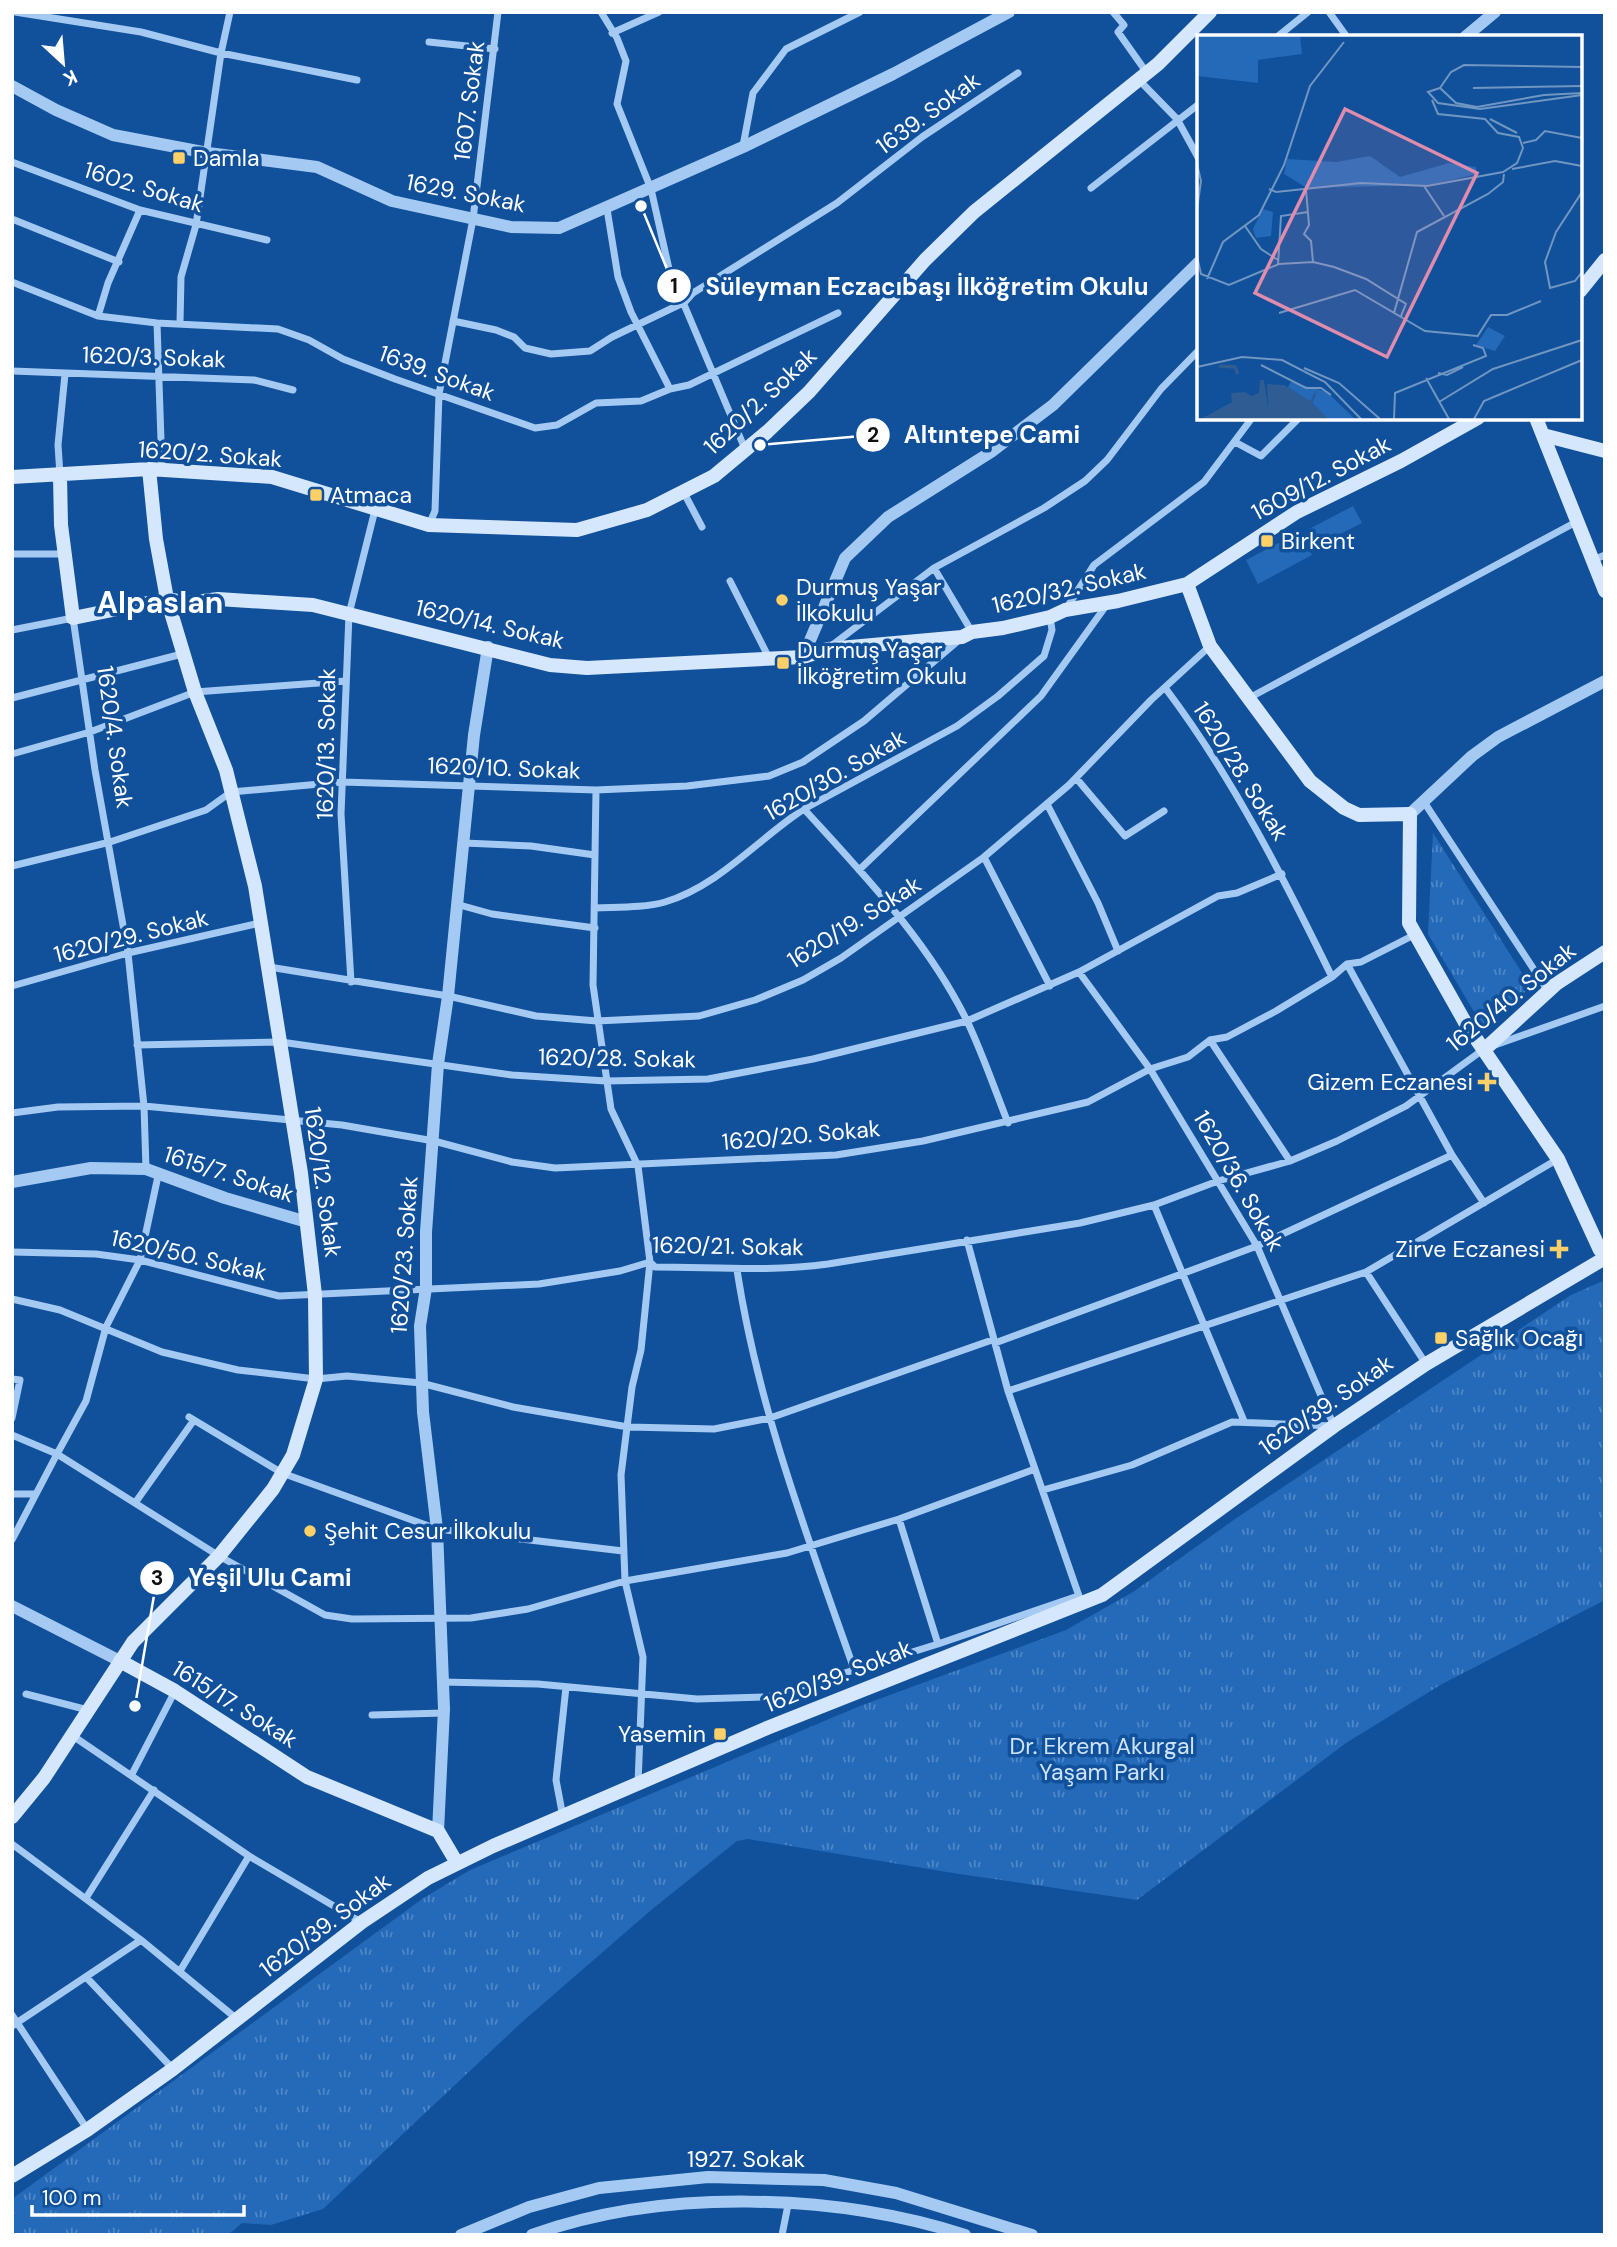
<svg xmlns="http://www.w3.org/2000/svg" width="1617" height="2247" viewBox="0 0 1617 2247" font-family="'DM Sans',sans-serif">
<defs>
<pattern id="park-tufts" width="24" height="20" patternUnits="userSpaceOnUse" patternTransform="scale(1.75)"><rect width="24" height="20" fill="#246ab9"/><path d="M3 7l-1-3M5 7V3M7 7l1-3M15 17l-1-3M17 17v-4M19 17l1-3" fill="none" stroke="#5088c7"/></pattern>
</defs>
<rect width="100%" height="100%" fill="#11509a"/>
<!-- green -->
<path fill="#246ab9" d="M 1353,506 L 1362,523 L 1317,546 L 1309,529 Z
M 1300,532 L 1312,555 L 1258,584 L 1246,560 Z"/>
<!-- park -->
<path fill="url(#park-tufts)" d="M 1433,833 L 1531,987 L 1483,1027 L 1428,934 Z
M 1605,1280 L 1605,1600 L 1442,1684 L 1346,1743 L 1137,1900 L 959,1874 L 748,1839 L 737,1841 L 650,1911 L 521,2023 L 323,2209 L 271,2225 L 242,2223 L 228,2235 L 12,2235 L 12,2199 L 422,1899 L 470,1870 L 860,1706 L 1066,1630 L 1133,1592 L 1235,1519 L 1571,1295 Z"/>
<g fill="none" stroke-linecap="round" stroke-linejoin="round">
<!-- minor -->
<path stroke="#a4caf4" stroke-width="7" d="M 15,12 L 141,32 L 221,53 L 357,80
M 601,12 L 617,38 L 626,61 L 617,104 L 651,189 L 669,269 L 745,449
M 1113,12 L 1124,25 L 1118,32 L 1147,73
M 1329,12 L 1347,37
M 612,33 L 659,12
M 1277,37 L 1308,12
M 429,42 L 495,49
M 1139,80 L 1177,119 L 1199,159
M 743,146 L 753,93 L 786,49 L 860,12
M 12,162 L 140,210 L 267,240
M 1091,188 L 1199,104
M 607,209 L 618,277 L 631,312 L 670,389
M 12,219 L 119,262
M 12,282 L 98,316 L 157,323 L 278,329 L 309,340 L 343,359 L 395,379 L 535,428 L 557,425 L 596,403 L 641,401 L 670,389 L 689,385 L 838,313
M 98,316 L 108,283 L 140,210
M 453,321 L 496,330 L 514,337 L 525,348 L 551,354 L 590,351 L 612,337 L 685,302 L 693,293 L 837,203 L 922,137 L 1018,73
M 157,323 L 162,470
M 180,323 L 181,277 L 196,225 L 221,53 L 230,12
M 12,371 L 254,380 L 293,390
M 1235,442 L 1261,456 L 1299,418
M 60,475 L 58,445 L 65,374
M 683,491 L 702,527
M 429,525 L 435,511 L 439,394 L 473,219 L 498,12
M 12,554 L 64,554
M 1593,560 L 1605,555
M 934,568 L 972,632
M 730,581 L 769,658
M 1066,609 L 1094,565 L 1204,482 L 1252,418
M 12,630 L 73,618 L 95,770 L 128,953 L 144,1106 L 146,1169
M 831,646 L 934,568 L 1044,508 L 1085,481 L 1107,460 L 1161,389 L 1199,350
M 1166,689 C 1233,778 1283,877 1332,977
M 12,698 L 182,654
M 1249,698 L 1578,521
M 12,754 L 90,732 L 195,692 L 346,681
M 1076,778 L 1125,836 L 1164,811
M 596,790 L 593,985 L 611,1109 L 638,1166 L 650,1262 L 641,1350 L 632,1387 L 621,1475 L 625,1581 L 643,1657 L 638,1784
M 1424,802 L 1548,991
M 1047,804 L 1098,903 L 1118,951
M 804,809 C 864,875 929,942 968,1023 C 983,1055 995,1090 1008,1123
M 464,843 L 531,846 L 595,855
M 984,857 L 1050,986
M 12,866 L 110,842 L 206,810 L 231,792 L 342,782 L 596,790 L 687,786 L 769,776 L 803,762 L 864,721 L 959,640
M 859,870 L 1041,696 L 1108,603
M 456,904 L 492,914 L 595,928
M 595,908 C 618,907 644,908 665,902 C 719,886 759,838 804,809 L 957,726 L 998,696 L 1044,656 L 1052,630 L 1050,617
M 1347,964 L 1452,1155 L 1484,1203
M 269,967 L 448,996 L 536,1016 L 597,1021 L 699,1016 L 755,1000 L 803,980 L 841,958 L 984,857 L 1069,785 L 1151,700 L 1210,646
M 351,982 L 341,814 L 349,614 L 375,510
M 12,986 L 128,953 L 260,923
M 1210,1040 L 1290,1161
M 137,1045 L 281,1042 L 512,1075 L 606,1081 L 708,1079 L 813,1059 L 967,1021 L 1079,972 L 1218,896 L 1237,893 L 1282,874
M 1495,1045 L 1605,1006
M 12,1113 L 58,1107 L 144,1106 L 342,1125 L 434,1141 L 512,1162 L 555,1168 L 836,1155 L 923,1141 L 1088,1102 L 1150,1069 L 1188,1057 L 1210,1040 L 1227,1037 L 1276,1011 L 1332,977 L 1347,964 L 1361,962 L 1416,934
M 1154,1205 L 1244,1421
M 967,1240 L 1008,1391 L 1080,1599
M 12,1252 L 96,1254 L 140,1260 L 279,1296 L 539,1284 L 620,1271 L 650,1262 L 655,1267 C 714,1267 770,1272 828,1264 L 1080,1223 L 1154,1205 L 1218,1181 L 1290,1161 L 1337,1141 L 1406,1106 L 1484,1049
M 737,1270 C 758,1407 808,1538 854,1669
M 1366,1272 L 1426,1364
M 12,1299 L 60,1310 L 162,1352 L 238,1370 L 316,1379 L 347,1376 L 421,1383 L 513,1407 L 628,1427 L 714,1429 L 770,1418 L 992,1340
M 995,1343 L 1257,1246 L 1452,1155
M 12,1379 L 20,1380 L 12,1418
M 1008,1391 L 1366,1272 L 1558,1159
M 189,1417 L 282,1473 L 437,1529 L 623,1551
M 12,1435 L 57,1454 L 86,1401 L 106,1327 L 140,1260 L 158,1176
M 1043,1490 L 1132,1465 L 1232,1422 L 1334,1426 L 1257,1246 L 1150,1069 L 1079,972
M 12,1494 L 35,1494
M 135,1503 L 194,1420
M 899,1519 L 938,1644
M 12,1540 L 57,1454 L 219,1556 L 325,1615 L 352,1619 L 471,1618 L 528,1609 L 625,1581 L 787,1553 L 899,1519 L 1035,1469
M 442,1682 L 538,1684 L 697,1699 L 767,1697 L 938,1644 L 1078,1596
M 26,1694 L 88,1710
M 372,1715 L 444,1713
M 73,1736 L 249,1856 L 361,1922
M 132,1774 L 175,1691
M 563,1817 L 556,1780 L 566,1687
M 12,1844 L 141,1940 L 237,2019
M 86,1898 L 154,1790
M 180,1971 L 249,1856
M 87,1978 L 173,2069
M 12,2015 L 87,2129
M 12,2026 L 141,1940
M 782,2235 L 788,2205"/>
<!-- tertiary -->
<path stroke="#a4caf4" stroke-width="12" d="M 1465,37 L 1495,12
M 12,86 L 56,110 L 113,135 L 208,153 L 317,167 L 392,201 L 511,227 L 559,228 L 743,147 L 893,74 L 1009,12
M 803,657 L 845,558 L 888,517 L 991,452 L 1053,405 L 1199,262
M 1410,814 L 1472,756 L 1498,737 L 1605,681
M 12,1182 L 91,1168 L 146,1169 L 225,1198 L 307,1222
M 12,1606 L 120,1661
M 438,1831 L 444,1709 L 437,1529 L 423,1412 L 420,1326 L 426,1288 L 426,1232 L 438,1064 L 448,996 L 474,735 L 488,647
M 461,2235 L 529,2207 L 599,2188 L 708,2177 L 824,2180 L 896,2193 L 1032,2235
M 532,2235 C 662,2188 834,2193 965,2235"/>
<!-- secondary -->
<path stroke="#d4e7fd" stroke-width="14" d="M 1580,291 L 1605,260
M 1536,418 L 1605,591
M 1543,435 L 1605,451
M 60,476 L 61,525 L 73,618 L 167,599 L 188,603 L 218,599 L 313,605 L 550,665 L 587,668 L 803,657 L 828,649 L 962,637 L 972,632 L 1003,628 L 1050,617 L 1065,610 L 1118,601 L 1187,584 L 1297,512 L 1401,461 L 1478,418
M 12,477 L 149,469 L 272,477 L 429,525 L 577,530 L 647,510 L 714,476 L 767,432 L 809,392 L 925,260 L 974,212 L 1158,64 L 1210,12
M 1187,584 L 1210,646 L 1310,781 L 1344,808 L 1359,815 L 1410,814 L 1409,923 L 1466,1024 L 1558,1159 L 1600,1250 L 1605,1252
M 1485,1049 L 1556,984 L 1605,952
M 120,1661 L 175,1691 L 307,1777 L 438,1831 L 457,1863
M 12,1817 L 44,1778 L 133,1642 L 219,1556 L 273,1489 L 293,1455 L 316,1379 L 315,1295 L 301,1173 L 255,886 L 226,770 L 195,692 L 167,599 L 156,539 L 149,469
M 12,2176 L 87,2130 L 173,2069 L 362,1922 L 428,1878 L 493,1846 L 767,1728 L 1102,1595 L 1334,1426 L 1426,1364 L 1605,1258"/>
</g>
<!-- markers -->
<g fill="#ffd067" stroke="#11509a" stroke-width="2.5">
<rect x="172" y="151" width="14" height="14" rx="3.5"/>
<rect x="309" y="488" width="14" height="14" rx="3.5"/>
<rect x="1260" y="534" width="14" height="14" rx="3.5"/>
<circle cx="782" cy="600" r="7"/>
<rect x="776" y="656" width="14" height="14" rx="3.5"/>
<path d="M1483.5 1071.5h7v7h7v7h-7v7h-7v-7h-7v-7h7z"/>
<path d="M1555.5 1238.5h7v7h7v7h-7v7h-7v-7h-7v-7h7z"/>
<rect x="1434" y="1331" width="14" height="14" rx="3.5"/>
<circle cx="310" cy="1531" r="7"/>
<rect x="713" y="1727" width="14" height="14" rx="3.5"/>
</g>
<g text-anchor="middle" stroke-width="7" stroke-linejoin="round" paint-order="stroke">
<!-- street labels -->
<g font-size="23" fill="#fff" stroke="#11509a">
<text transform="translate(469 101) rotate(-83)" y="8">1607. Sokak</text>
<text transform="translate(928 113) rotate(-36)" y="8">1639. Sokak</text>
<text transform="translate(144 187) rotate(17)" y="8">1602. Sokak</text>
<text transform="translate(466 193) rotate(11)" y="8">1629. Sokak</text>
<text transform="translate(154 357) rotate(2)" y="8">1620/3. Sokak</text>
<text transform="translate(437 373) rotate(20)" y="8">1639. Sokak</text>
<text transform="translate(760 401) rotate(-43)" y="8">1620/2. Sokak</text>
<text transform="translate(210 454) rotate(4)" y="8">1620/2. Sokak</text>
<text transform="translate(1321 478) rotate(-28)" y="8">1609/12. Sokak</text>
<text transform="translate(1069 588) rotate(-13)" y="8">1620/32. Sokak</text>
<text transform="translate(490 624) rotate(13)" y="8">1620/14. Sokak</text>
<text transform="translate(115 737) rotate(82)" y="8">1620/4. Sokak</text>
<text transform="translate(326 744) rotate(-89)" y="8">1620/13. Sokak</text>
<text transform="translate(504 768) rotate(2)" y="8">1620/10. Sokak</text>
<text transform="translate(1241 771) rotate(58)" y="8">1620/28. Sokak</text>
<text transform="translate(835 775) rotate(-30)" y="8">1620/30. Sokak</text>
<text transform="translate(854 922) rotate(-32)" y="8">1620/19. Sokak</text>
<text transform="translate(131 936) rotate(-14)" y="8">1620/29. Sokak</text>
<text transform="translate(1511 997) rotate(-39)" y="8">1620/40. Sokak</text>
<text transform="translate(617 1058) rotate(1)" y="8">1620/28. Sokak</text>
<text transform="translate(801 1135) rotate(-5)" y="8">1620/20. Sokak</text>
<text transform="translate(229 1174) rotate(18)" y="8">1615/7. Sokak</text>
<text transform="translate(1239 1181) rotate(60)" y="8">1620/36. Sokak</text>
<text transform="translate(323 1182) rotate(82)" y="8">1620/12. Sokak</text>
<text transform="translate(728 1246) rotate(1)" y="8">1620/21. Sokak</text>
<text transform="translate(189 1255) rotate(13)" y="8">1620/50. Sokak</text>
<text transform="translate(404 1255) rotate(-86)" y="8">1620/23. Sokak</text>
<text transform="translate(1326 1405) rotate(-35)" y="8">1620/39. Sokak</text>
<text transform="translate(838 1676) rotate(-22)" y="8">1620/39. Sokak</text>
<text transform="translate(235 1704) rotate(32)" y="8">1615/17. Sokak</text>
<text transform="translate(325 1925) rotate(-37)" y="8">1620/39. Sokak</text>
<text x="746" y="2167">1927. Sokak</text>
</g>
<!-- poi labels -->
<g font-size="23" fill="#fff" stroke="#11509a" text-anchor="start">
<text x="193" y="166">Damla</text>
<text x="330" y="503">Atmaca</text>
<text x="1281" y="549">Birkent</text>
<text x="796" y="595">Durmuş Yaşar<tspan x="796" dy="26">İlkokulu</tspan></text>
<text x="797" y="658">Durmuş Yaşar<tspan x="797" dy="26">İlköğretim Okulu</tspan></text>
<text x="1473" y="1090" text-anchor="end">Gizem Eczanesi</text>
<text x="1545" y="1257" text-anchor="end">Zirve Eczanesi</text>
<text x="1455" y="1346">Sağlık Ocağı</text>
<text x="324" y="1539">Şehit Cesur İlkokulu</text>
<text x="706" y="1742" text-anchor="end">Yasemin</text>
</g>
<!-- park labels -->
<g font-size="23" fill="#cde4fe" stroke="#11509a">
<text x="1102" y="1754">Dr. Ekrem Akurgal<tspan x="1102" dy="26">Yaşam Parkı</tspan></text>
</g>
<!-- district labels -->
<g font-size="30" font-weight="bold" fill="#fff" stroke="#11509a">
<text x="160" y="613">Alpaslan</text>
</g>
</g>
<!-- overview -->
<g transform="translate(1197 35)">
<rect width="385" height="385" fill="#11509a"/>
<path d="M 291,292 L 308,301 L 298,316 L 279,310 Z" fill="#246ab9"/>
<path d="M 0,1 L 103,1 L 105,19 L 61,25 L 61,48 L 0,41 Z" fill="#246ab9"/>
<path d="M 173,121 L 203,142 L 252,128 L 279,132 L 280,139 L 232,150 L 110,153 L 87,139 L 90,124 L 139,127 ZM 66,174 L 76,177 L 74,201 L 59,203 L 56,194 ZM 94,347 L 130,357 L 158,384 L 131,384 L 115,368 L 120,356 L 113,367 L 91,352 Z" fill="#246ab9"/>
<path d="M 63,345 L 67,345 L 71,373 L 70,349 L 87,350 L 113,366 L 119,355 L 115,368 L 131,384 L 4,384 L 35,367 L 34,358 L 48,357 L 54,361 L 62,358 Z" fill="#2f5d93"/>
<path fill="none" stroke="#2f5d93" stroke-width="3.5" d="M 22,331 L 38,332 L 41,339"/>
<path fill="none" stroke="#7096c2" stroke-width="2" d="M 243,53 L 254,37 L 267,30 L 385,32M 276,53 L 385,51M 385,58 L 347,60 L 280,72 L 259,68 L 243,53 L 231,57 L 241,68 L 283,74 L 385,60M 293,84 L 320,98M 326,108 L 339,105 L 348,96 L 385,103M 0,129 L 4,146 L 0,174M 315,134 L 358,126 L 385,131M 227,151 L 247,181M 72,154 L 79,157 L 164,148 L 230,151 L 306,137 L 320,128 L 326,113 L 322,102 L 301,98 L 288,84 L 241,79 L 235,65M 109,155 L 112,190 L 107,199 L 114,206 L 116,227M 385,157 L 359,197 L 348,227 L 353,253 L 378,246 L 385,237M 48,191 L 64,214 L 81,225M 0,221 L 4,239 L 32,250 L 82,229 L 116,227 L 137,232 L 169,244 L 209,269 L 204,281M 81,230 L 84,181 L 111,177M 10,244 L 26,207 L 62,180 L 87,130 L 113,51 L 147,7M 82,278 L 158,255 L 228,296 L 280,301M 197,278 L 220,197 L 291,159 L 306,147 L 307,139M 280,302 L 294,280 L 310,280 L 344,266M 64,330 L 109,353 L 124,353 L 134,360M 0,332 L 45,322 L 85,325 L 128,347 L 164,384M 107,333 L 142,348 L 183,384M 241,338 L 250,340 L 266,332M 229,343 L 252,384M 242,367 L 296,334 L 385,305M 197,384 L 198,358 L 289,321 L 286,313 L 276,310M 277,384 L 287,366 L 385,325"/>
<path fill="#e08cad" fill-opacity="0.15" stroke="#e08cad" stroke-width="3.5" d="M 148,74 L 280,138 L 190,322 L 58,258 Z"/>
<rect width="385" height="385" fill="none" stroke="#fff" stroke-width="3.5"/>
</g>
<!-- callouts -->
<path fill="none" stroke="#fff" stroke-width="2.5" d="M641 206L674 286M760 445L873 435M135 1706L157 1578"/>
<g fill="#fff" stroke="#11509a" stroke-width="2.5">
<circle cx="641" cy="206" r="7"/>
<circle cx="760" cy="445" r="7"/>
<circle cx="135" cy="1706" r="7"/>
<circle cx="674" cy="286" r="18"/>
<circle cx="873" cy="435" r="18"/>
<circle cx="157" cy="1578" r="18"/>
</g>
<g font-size="21" text-anchor="middle" font-weight="bold" fill="#111">
<text x="674" y="293">1</text>
<text x="873" y="442">2</text>
<text x="157" y="1585">3</text>
</g>
<g font-size="24" text-anchor="middle" font-weight="bold" fill="#fff" stroke="#11509a" stroke-width="7" stroke-linejoin="round" paint-order="stroke">
<text x="927" y="295">Süleyman Eczacıbaşı İlköğretim Okulu</text>
<text x="992" y="443">Altıntepe Cami</text>
<text x="270" y="1586">Yeşil Ulu Cami</text>
</g>
<!-- border -->
<rect width="1617" height="2247" fill="none" stroke="#ffffff" stroke-width="28"/>
<!-- north arrow -->
<g transform="translate(63 63) rotate(154)" stroke="#11509a" stroke-width="5" paint-order="stroke">
<path d="M0-5L12 26L0 18L-12 26Z" fill="#ffffff"/>
<text y="-10" font-size="19" font-weight="bold" text-anchor="middle" fill="#ffffff">K</text>
</g>
<!-- scale -->
<path d="M32 2205v10h212v-10" fill="none" stroke="#ffffff" stroke-width="3.5"/>
<text x="42" y="2205" font-size="21" fill="#ffffff" stroke="#11509a" stroke-width="5" paint-order="stroke">100 m</text>
</svg>
